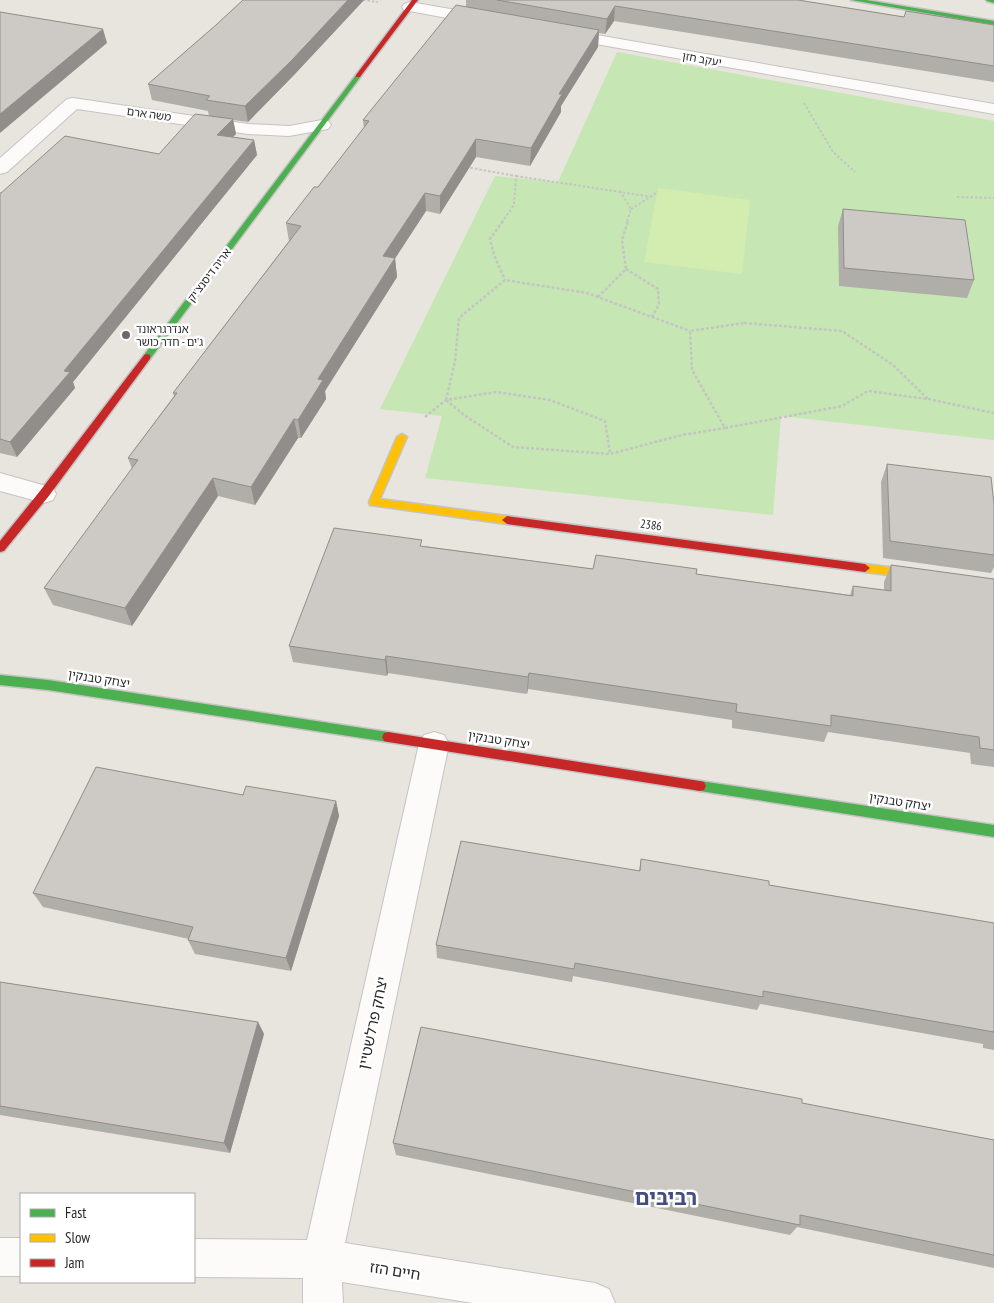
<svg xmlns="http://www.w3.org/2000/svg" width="994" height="1303" viewBox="0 0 994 1303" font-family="'PT Sans Narrow','Noto Sans Hebrew',sans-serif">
<rect width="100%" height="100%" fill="#e8e4de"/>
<!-- green -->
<path fill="#c6e7b3" d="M 617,52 L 994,121 L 994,440 L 781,416 L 773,515 L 425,478 L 442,416 L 380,409 L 495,176 L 558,182 Z"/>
<!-- pitch -->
<path fill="#d3ecb0" d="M 658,188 L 750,200 L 742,274 L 644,262 Z"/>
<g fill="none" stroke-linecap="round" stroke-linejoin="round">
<defs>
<path id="street" d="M 410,2 L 485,15 L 491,17 L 493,20 L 491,23 L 485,25 L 404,10 L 402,7 L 404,4 Z
M 562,29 L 994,104 L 994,114 L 556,37 L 554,34 L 556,31 Z
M 73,98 L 248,124 L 289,126 L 322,120 L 328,121 L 331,125 L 328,129 L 289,136 L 248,134 L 77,109 L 7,172 L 0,174 L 0,158 L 67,99 Z
M 0,473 L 53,488 L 56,494 L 53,500 L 44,503 L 0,491 Z
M 434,732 L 444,735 L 449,744 L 345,1243 L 595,1283 L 609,1289 L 615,1303 L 473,1303 L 342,1282 L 343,1303 L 303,1303 L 303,1278 L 194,1277 L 194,1239 L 307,1240 L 419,744 L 424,735 Z
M 0,1238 L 21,1238 L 21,1276 L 0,1276 Z"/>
<path id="fast" d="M 851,0 L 866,0 L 994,21 L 994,25 Z
M 986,0 L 994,0 L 994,3 L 987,1 Z
M 356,75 L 361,76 L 150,359 L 144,359 L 144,355 Z
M 0,675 L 48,680 L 388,732 L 392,733 L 394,737 L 392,741 L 388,742 L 48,690 L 0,685 Z
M 700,781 L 994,825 L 994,837 L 700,791 L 696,790 L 694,786 L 696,782 Z"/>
<path id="slow" d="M 402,434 L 407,437 L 380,499 L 507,516 L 511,517 L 512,520 L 511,523 L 507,524 L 370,505 L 369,502 L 397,437 Z
M 865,564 L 994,581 L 994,589 L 865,572 L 860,568 Z"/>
<path id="jam" d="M 412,0 L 418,0 L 360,77 L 356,77 L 356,75 Z
M 147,354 L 150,355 L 150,359 L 48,497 L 4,551 L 0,552 L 0,541 L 40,491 L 144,355 Z
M 507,516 L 865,564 L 870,568 L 865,572 L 507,524 L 502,520 Z
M 388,732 L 700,781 L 704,782 L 706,786 L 704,790 L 700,791 L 388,742 L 384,741 L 382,737 L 384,733 Z"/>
</defs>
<!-- street casing -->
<use href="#street" stroke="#c5c3c4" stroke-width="2"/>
<!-- fast casing -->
<use href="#fast" stroke="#c5c3c4" stroke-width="3"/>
<!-- slow casing -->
<use href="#slow" stroke="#c5c3c4" stroke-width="3"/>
<!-- jam casing -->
<use href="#jam" stroke="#c5c3c4" stroke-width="3"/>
<!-- path-far1 -->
<path stroke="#c4c4c3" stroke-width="2" stroke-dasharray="2.5 2" stroke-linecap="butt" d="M 363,0 L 378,2
M 804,103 L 833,152 L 855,172
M 466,167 L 516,176 L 514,205 L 502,222
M 516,176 L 653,197
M 620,191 L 631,209 L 627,222
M 957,197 L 994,198
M 631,209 L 658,192"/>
<!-- path -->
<path stroke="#c4c4c3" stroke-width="2.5" stroke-dasharray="3 2" stroke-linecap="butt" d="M 503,221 L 490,239 L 494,255 L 505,280
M 626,269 L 658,289 L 659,304 L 652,317
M 598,297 L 626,269 L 622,240 L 628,221
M 744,323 L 842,331 L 893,365 L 928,399 L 868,391 L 842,406 L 725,428 L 692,370 L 690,331 Z
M 928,399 L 994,413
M 446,400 L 464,415 L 513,447 L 610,454 L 682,435 L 725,428
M 446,400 L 455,362 L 459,318 L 505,280 L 587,293 L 690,331
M 425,417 L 446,400 L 496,392 L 550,400 L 605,421 L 610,454"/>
<!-- street -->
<use href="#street" fill="#fcfbfa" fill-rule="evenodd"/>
<!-- fast -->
<use href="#fast" fill="#4caf50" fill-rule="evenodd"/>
<!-- slow -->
<use href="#slow" fill="#ffc107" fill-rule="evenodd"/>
<!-- jam -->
<use href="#jam" fill="#c62828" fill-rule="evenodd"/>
</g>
<!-- wall -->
<path fill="#b0aea9" d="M 243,0 L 364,0 L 294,75 L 248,122 L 233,120 L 236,134 L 233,137 L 254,140 L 257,155 L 73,382 L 75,388 L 17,457 L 0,453 L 0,193 L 159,154 L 209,116 L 208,111 L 152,100 L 148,84 L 216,25 Z
M 466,0 L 798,0 L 904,17 L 994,25 L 994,82 L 614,21 L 605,34 L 599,33 L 598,47 L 561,106 L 561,112 L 530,166 L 476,157 L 440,214 L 426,211 L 395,258 L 397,277 L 325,391 L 326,399 L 301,438 L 298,438 L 255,505 L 218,496 L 132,626 L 53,605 L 44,588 L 132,469 L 128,458 L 174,396 L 173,393 L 289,241 L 286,223 L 318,187 L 364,129 L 363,120 L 466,6 Z
M 843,209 L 974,280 L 967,298 L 839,286 L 838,226 Z
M 887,464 L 994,555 L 994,567 L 991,573 L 883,558 L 881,482 Z
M 423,546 L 593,569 L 696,574 L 850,595 L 853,586 L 884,590 L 884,582 L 891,565 L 994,579 L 994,767 L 971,764 L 970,753 L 828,732 L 824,742 L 732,728 L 732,720 L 528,689 L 527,694 L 388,673 L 387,676 L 293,662 L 289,646 Z
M 243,795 L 336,801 L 339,816 L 291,971 L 195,954 L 188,940 L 189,939 L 43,907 L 33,893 Z
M 641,859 L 769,885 L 994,923 L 994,1050 L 983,1048 L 983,1044 L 760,1004 L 757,1010 L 573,976 L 572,982 L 437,958 L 436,945 L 639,871 Z
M 0,982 L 258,1022 L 264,1034 L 230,1153 L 0,1115 Z
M 802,1103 L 994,1140 L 994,1268 L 797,1227 L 790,1235 L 396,1155 L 393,1143 Z"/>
<!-- shaded-wall -->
<path fill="#908d8a" d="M 348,0 L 364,0 L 294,75 L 248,122 L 245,106 Z
M 615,6 L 614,21 L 605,34 L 607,19 Z
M 103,29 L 107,43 L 0,133 L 0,114 Z
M 599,30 L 598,47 L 561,106 L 561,112 L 530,166 L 531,148 L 559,94 Z
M 233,119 L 236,134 L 220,149 L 217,135 Z
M 476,139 L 476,157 L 440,214 L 440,196 Z
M 254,140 L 257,155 L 73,382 L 75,388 L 17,457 L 10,442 L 64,371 Z
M 425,193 L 426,211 L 385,274 L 383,256 Z
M 395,258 L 397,277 L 325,391 L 326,399 L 301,438 L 298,420 L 318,379 Z
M 294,419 L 298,438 L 255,505 L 251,487 Z
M 213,478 L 218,496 L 132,626 L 125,608 Z
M 386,656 L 388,673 L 387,676 L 385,660 Z
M 529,673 L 528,689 L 527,694 L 528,677 Z
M 336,801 L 339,816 L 291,971 L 286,958 Z
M 258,1022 L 264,1034 L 230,1153 L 224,1143 Z"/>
<!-- building -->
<path fill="#cdcac5" stroke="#908d8a" d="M 243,0 L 348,0 L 292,60 L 245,106 L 206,100 L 210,96 L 148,84 L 216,25 Z
M 497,0 L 798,0 L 904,17 L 906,11 L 994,25 L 994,66 L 615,6 L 607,19 Z
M 456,5 L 599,30 L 559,94 L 562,94 L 531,148 L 476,139 L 440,196 L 425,193 L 383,256 L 395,258 L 318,379 L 323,380 L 298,420 L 294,419 L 251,487 L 213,478 L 125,608 L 44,588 L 138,460 L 128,458 L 177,393 L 173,393 L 301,226 L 286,223 L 314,187 L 318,187 L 369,121 L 363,120 Z
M 0,12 L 103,29 L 0,114 Z
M 195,114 L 233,119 L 217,135 L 254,140 L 64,371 L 70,372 L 10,442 L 0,439 L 0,193 L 1,193 L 65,136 L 159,154 Z
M 843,209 L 965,220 L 974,280 L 844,268 Z
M 887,464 L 991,477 L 994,504 L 994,555 L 890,541 Z
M 334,528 L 422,540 L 420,546 L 593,569 L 596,555 L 697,569 L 696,574 L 853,596 L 853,586 L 891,591 L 891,565 L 994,579 L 994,750 L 980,748 L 979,737 L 831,715 L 831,726 L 736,712 L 737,704 L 529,673 L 528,677 L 386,656 L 385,660 L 289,646 Z
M 96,767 L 243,795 L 246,786 L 336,801 L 286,958 L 188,940 L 193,927 L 33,893 Z
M 461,841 L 640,871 L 641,859 L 769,881 L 769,885 L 994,923 L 994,1033 L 994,1032 L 763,991 L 763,997 L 575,963 L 574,969 L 436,945 Z
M 0,982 L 258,1022 L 224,1143 L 0,1106 Z
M 421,1027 L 802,1099 L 802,1103 L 994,1140 L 994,1255 L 800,1215 L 800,1225 L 393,1143 Z"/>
<!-- markers -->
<circle fill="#6c6a68" stroke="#fff" stroke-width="2" cx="126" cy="335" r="5"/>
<g text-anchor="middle" stroke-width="5" stroke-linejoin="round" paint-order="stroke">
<!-- far-street labels -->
<g font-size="11" fill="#292929" stroke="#fff">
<text transform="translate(702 59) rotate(10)" y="4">יעקב חזן</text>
<text transform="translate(149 114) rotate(8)" y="4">משה ארם</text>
<text transform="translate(209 275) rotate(-53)" y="4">אריה דיסנצ'יק</text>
</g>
<!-- far-poi labels -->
<g font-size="11" fill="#292929" stroke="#fff" text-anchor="start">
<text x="136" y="333">אנדרגראונד<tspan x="136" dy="13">ג'ים - חדר כושר</tspan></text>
</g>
<!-- street labels -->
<g font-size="12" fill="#292929" stroke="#fff">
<text transform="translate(651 525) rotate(8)" y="4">2386</text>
<text transform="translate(99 679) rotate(9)" y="4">יצחק טבנקין</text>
<text transform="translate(499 740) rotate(9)" y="4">יצחק טבנקין</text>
<text transform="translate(900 802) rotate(9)" y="4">יצחק טבנקין</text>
</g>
<!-- near-street labels -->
<g font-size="15" fill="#292929" stroke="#fff">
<text transform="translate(373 1023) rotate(-78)" y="5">יצחק פרלשטיין</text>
<text transform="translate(395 1271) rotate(9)" y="5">חיים הזז</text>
</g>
<!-- near-district labels -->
<g font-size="21" font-weight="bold" fill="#454d7e" stroke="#fff">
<text x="666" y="1205">רביבים</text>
</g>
</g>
<!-- legend -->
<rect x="20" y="1193" width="175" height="90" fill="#ffffff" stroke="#a9a9a9"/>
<rect x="30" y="1209" width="25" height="8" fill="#4caf50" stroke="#a9a9a9"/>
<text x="65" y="1218" font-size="15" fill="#292929">Fast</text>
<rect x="30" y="1234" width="25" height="8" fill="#ffc107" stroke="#a9a9a9"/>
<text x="65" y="1243" font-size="15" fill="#292929">Slow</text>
<rect x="30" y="1259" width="25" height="8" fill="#c62828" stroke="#a9a9a9"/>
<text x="65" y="1268" font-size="15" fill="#292929">Jam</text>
</svg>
